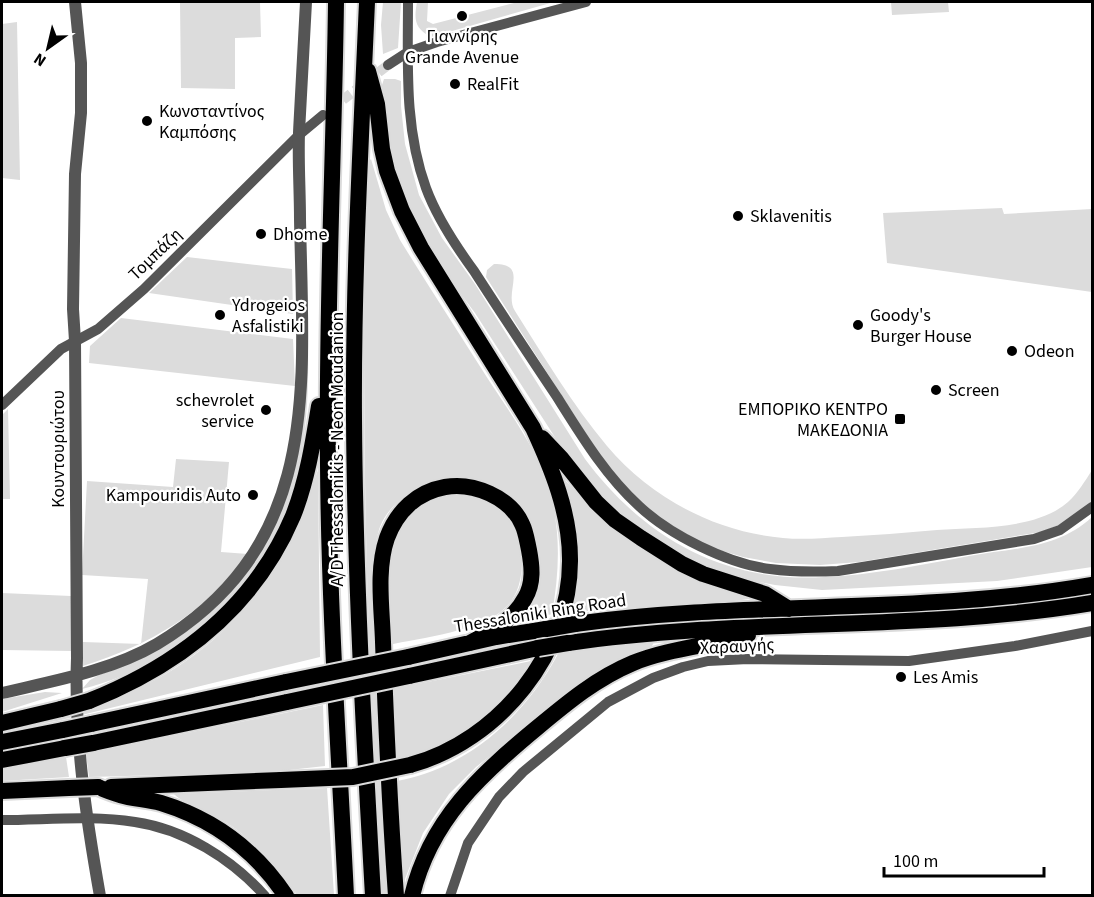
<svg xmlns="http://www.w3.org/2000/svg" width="1094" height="897" viewBox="0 0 1094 897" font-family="'Source Sans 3',sans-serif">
<rect width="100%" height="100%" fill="#fff"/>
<!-- green -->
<path fill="#dcdcdc" d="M 180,2 L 260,2 L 261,37 L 235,38 L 235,89 L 181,88 Z
M 383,2 L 401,2 L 398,48 L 383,54 L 381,25 Z
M 417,2 L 428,2 L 427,21 L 433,24 L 518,2 L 554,2 L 431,37 C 414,28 414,19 417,2 Z
M 891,2 L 948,2 L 949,12 L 892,15 Z
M 17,22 L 20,180 L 2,178 L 2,24 Z
M 384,79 L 395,79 L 401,81 L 401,106 L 405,144 L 419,195 L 442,238 L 475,284 L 585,459 C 644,538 724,583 824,577 C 872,575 921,565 969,556 C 1012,548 1058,549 1092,517 L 1092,567 L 997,581 L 822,590 L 775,585 L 738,578 L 688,560 L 636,528 L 608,503 L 569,459 L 475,313 L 426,247 L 395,175 L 382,104 L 381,88 Z
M 371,159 L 386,210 L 400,240 C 429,287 459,333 488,379 C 512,416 540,453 551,496 C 561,536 559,574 552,614 L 510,625 C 518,613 529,600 535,587 C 542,572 541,552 535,537 C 515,482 456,458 406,495 C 395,503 383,516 379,530 C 373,548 374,567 374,585 L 389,896 L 382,895 C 378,808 372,720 369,632 C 363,476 363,320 366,164 Z
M 1002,208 L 1004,214 L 1092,209 L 1092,292 L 887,263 L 883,213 Z
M 187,257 L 292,269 L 293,314 L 149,293 Z
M 494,264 C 530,264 503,292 515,311 C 544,357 572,404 607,446 C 651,498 715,532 783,538 C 803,540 823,538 842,537 C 874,535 905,533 937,530 C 977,527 1036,530 1068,502 C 1078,493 1085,481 1092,470 L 1092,502 L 1072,520 L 1041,532 L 859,562 L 820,565 L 776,563 L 743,557 L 716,549 L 703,544 L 658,517 L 622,485 L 599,454 L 486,277 L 487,270 Z
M 121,318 L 293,339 L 295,386 L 89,363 L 90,346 Z
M 308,350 C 309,398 306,448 291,495 C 273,555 216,624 162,656 C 137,671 110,682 82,689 L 90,680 L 99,675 L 131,663 L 177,637 L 216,607 L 248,568 L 281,509 Z
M 8,409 L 10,499 L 2,499 L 2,415 Z
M 176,459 L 229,462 L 221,552 L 248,554 C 205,613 152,644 83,666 L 83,642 L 141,644 L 148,579 L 82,575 L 87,481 L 173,487 Z
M 318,470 L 320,657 L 57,721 L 23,726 C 59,715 97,706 132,691 C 203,661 260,603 294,535 C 305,515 310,491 318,470 Z
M 565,480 C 621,540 668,575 748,597 L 749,599 L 734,601 L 573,612 C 584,568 577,524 565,480 Z
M 454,493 C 477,493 500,502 513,522 C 516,525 516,531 517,535 C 524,559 525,589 505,608 C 482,631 421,638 388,645 C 389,582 376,511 454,493 Z
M 2,593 L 71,596 L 72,651 L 2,650 Z
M 654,642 L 652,646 L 605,668 L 585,680 L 476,767 L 449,794 L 423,833 L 403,884 L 397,781 C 468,768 524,717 558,654 L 574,650 Z
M 531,661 L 511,689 L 479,722 L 460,736 L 424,754 L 396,759 L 393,689 Z
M 45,692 L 62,693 L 2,712 L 2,699 Z
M 323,705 L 325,766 L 271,772 L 89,777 L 86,754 Z
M 66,757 L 69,777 L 2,781 L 2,769 Z
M 327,788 L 334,895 L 297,895 C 277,867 256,842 227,823 C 212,814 186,806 174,794 Z"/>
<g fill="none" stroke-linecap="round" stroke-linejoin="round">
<!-- minor-tunnel -->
<path stroke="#d9d9d9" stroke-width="10" stroke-dasharray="10 5" stroke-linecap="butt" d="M 331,109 L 388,65"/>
<defs>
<path id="trunk" d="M 336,2 C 334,156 326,310 328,465 C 329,608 339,752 346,896
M 367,2 C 361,141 353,280 354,419 C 355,578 364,737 373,896
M 368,71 L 377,104 L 382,149 L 387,171 L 402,211 L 421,248 L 533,428 C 552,469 570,513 570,559 C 571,652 499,741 410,765
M 542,438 L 561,458 L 596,502 L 615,520 L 641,538 L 682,564 L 703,574 L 765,594 L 789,609
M 575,624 C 746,600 922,615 1092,585
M 568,643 C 742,617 919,632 1092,603
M 408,657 L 496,637 L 546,629
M 409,676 L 538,648
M 89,701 C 179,665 254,608 293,516 C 307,481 313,443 319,406
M 2,723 L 61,709
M 91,724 L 286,682
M 2,742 L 63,730
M 93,743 L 287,702
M 2,760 L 65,748
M 98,787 C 105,790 112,793 120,795 C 133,799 147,799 161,803 C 213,819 256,851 286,896
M 111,787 L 281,780
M 2,791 L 69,788
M 396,896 C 390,811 386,726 383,642 C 382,608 376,570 387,538 C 397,511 417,492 445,487 C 473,482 510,497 522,524 C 526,532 527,541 529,550 C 532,566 534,583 525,598 C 513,621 491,631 470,643
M 412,896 C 430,820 481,774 538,727 C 568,702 597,678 633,663 C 670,648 710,646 748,635"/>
</defs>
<!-- trunk casing -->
<use href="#trunk" stroke="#dbdbdb" stroke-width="20"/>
<!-- minor -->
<path stroke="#555" stroke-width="10" d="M 408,2 C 408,64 404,128 426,188 C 437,218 455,245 474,271 C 501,313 529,355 557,397 C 581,435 605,475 639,506 C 670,535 728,564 770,569 C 792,572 815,572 838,571 L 1034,539 L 1060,530 L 1092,507
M 388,65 L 408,52 L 437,42 L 586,2
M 2,405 L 61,349 L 98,329 L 144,289 L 299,135 L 323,115
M 2,820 C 45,820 92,815 135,822 C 184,829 232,859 265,896
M 450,896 L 468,843 L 499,797 L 523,772 L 608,702 L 653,678 L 683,667 L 708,661 L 748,659 L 909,661 L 1015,646 L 1092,631"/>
<!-- tertiary -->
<path stroke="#555" stroke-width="12" d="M 75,2 L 81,63 L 81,113 L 75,174 L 73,309 L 75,341 L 77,658 C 74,737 86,817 100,896
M 2,693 C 53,681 111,671 157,644 C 323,544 303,386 300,219 C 300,191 298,162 299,133 C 301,89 304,45 306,2"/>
<!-- trunk -->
<use href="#trunk" stroke="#000" stroke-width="16"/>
<defs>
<path id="trunk-bridge" d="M 546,629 L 575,624
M 538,648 L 568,643
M 286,682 L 408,657
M 287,702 L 409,676
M 61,709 L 89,701
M 63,730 L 91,724
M 65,748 L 93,743
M 281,780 L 353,777 L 410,765
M 69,788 L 98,787"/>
</defs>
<!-- trunk-bridge casing -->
<use href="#trunk-bridge" stroke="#dbdbdb" stroke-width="20" stroke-linecap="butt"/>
<!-- trunk-bridge -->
<use href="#trunk-bridge" stroke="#000" stroke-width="16"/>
</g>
<!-- markers -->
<g fill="#000" stroke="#fff" stroke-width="2">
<circle cx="462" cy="16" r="6"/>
<circle cx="455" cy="84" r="6"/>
<circle cx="147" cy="121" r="6"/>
<circle cx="738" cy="216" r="6"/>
<circle cx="261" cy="234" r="6"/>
<circle cx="220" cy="315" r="6"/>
<circle cx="858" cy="325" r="6"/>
<circle cx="1012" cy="351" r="6"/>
<circle cx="936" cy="390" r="6"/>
<circle cx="266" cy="410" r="6"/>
<rect x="894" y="413" width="12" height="12" rx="3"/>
<circle cx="253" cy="495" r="6"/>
<circle cx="901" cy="677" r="6"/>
</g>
<g text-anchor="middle" stroke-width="4.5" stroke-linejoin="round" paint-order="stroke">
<!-- poi labels -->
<g font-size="18" fill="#000" stroke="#fff" text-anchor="start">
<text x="462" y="42" text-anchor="middle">Γιαννίρης<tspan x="462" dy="21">Grande Avenue</tspan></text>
<text x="467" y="90">RealFit</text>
<text x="159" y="117">Κωνσταντίνος<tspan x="159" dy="21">Καμπόσης</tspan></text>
<text x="750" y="222">Sklavenitis</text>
<text x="273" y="240">Dhome</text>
<text x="232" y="311">Ydrogeios<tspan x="232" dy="21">Asfalistiki</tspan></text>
<text x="870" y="321">Goody's<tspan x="870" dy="21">Burger House</tspan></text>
<text x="1024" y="357">Odeon</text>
<text x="948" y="396">Screen</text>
<text x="254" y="406" text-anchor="end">schevrolet<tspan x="254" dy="21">service</tspan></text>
<text x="888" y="415" text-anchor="end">ΕΜΠΟΡΙΚΟ ΚΕΝΤΡΟ<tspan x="888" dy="21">ΜΑΚΕΔΟΝΙΑ</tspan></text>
<text x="241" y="501" text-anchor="end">Kampouridis Auto</text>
<text x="913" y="683">Les Amis</text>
</g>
<!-- street labels -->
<g font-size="18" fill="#000" stroke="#fff">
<text transform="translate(155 254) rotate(-44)" y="6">Τομπάζη</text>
<text transform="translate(58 449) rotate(-90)" y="6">Κουντουριώτου</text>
<text transform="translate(337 449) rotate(-90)" y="6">A/D Thessalonikis - Neon Moudanion</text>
<text transform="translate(540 613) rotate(-9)" y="6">Thessaloniki Ring Road</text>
<text transform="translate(737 646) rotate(-3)" y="6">Χαραυγής</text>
</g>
</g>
<!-- border -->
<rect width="1094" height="897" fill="none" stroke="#000000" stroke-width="6"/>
<!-- north arrow -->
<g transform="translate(48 48) rotate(214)" stroke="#ffffff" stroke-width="4.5" paint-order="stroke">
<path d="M0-4.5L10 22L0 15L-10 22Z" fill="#000000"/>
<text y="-9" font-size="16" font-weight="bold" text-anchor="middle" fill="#000000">N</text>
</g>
<!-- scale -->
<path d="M884 867v9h160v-9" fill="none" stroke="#000000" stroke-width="3"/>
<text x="893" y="867" font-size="18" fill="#000000" stroke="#ffffff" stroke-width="4.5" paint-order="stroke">100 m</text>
</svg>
